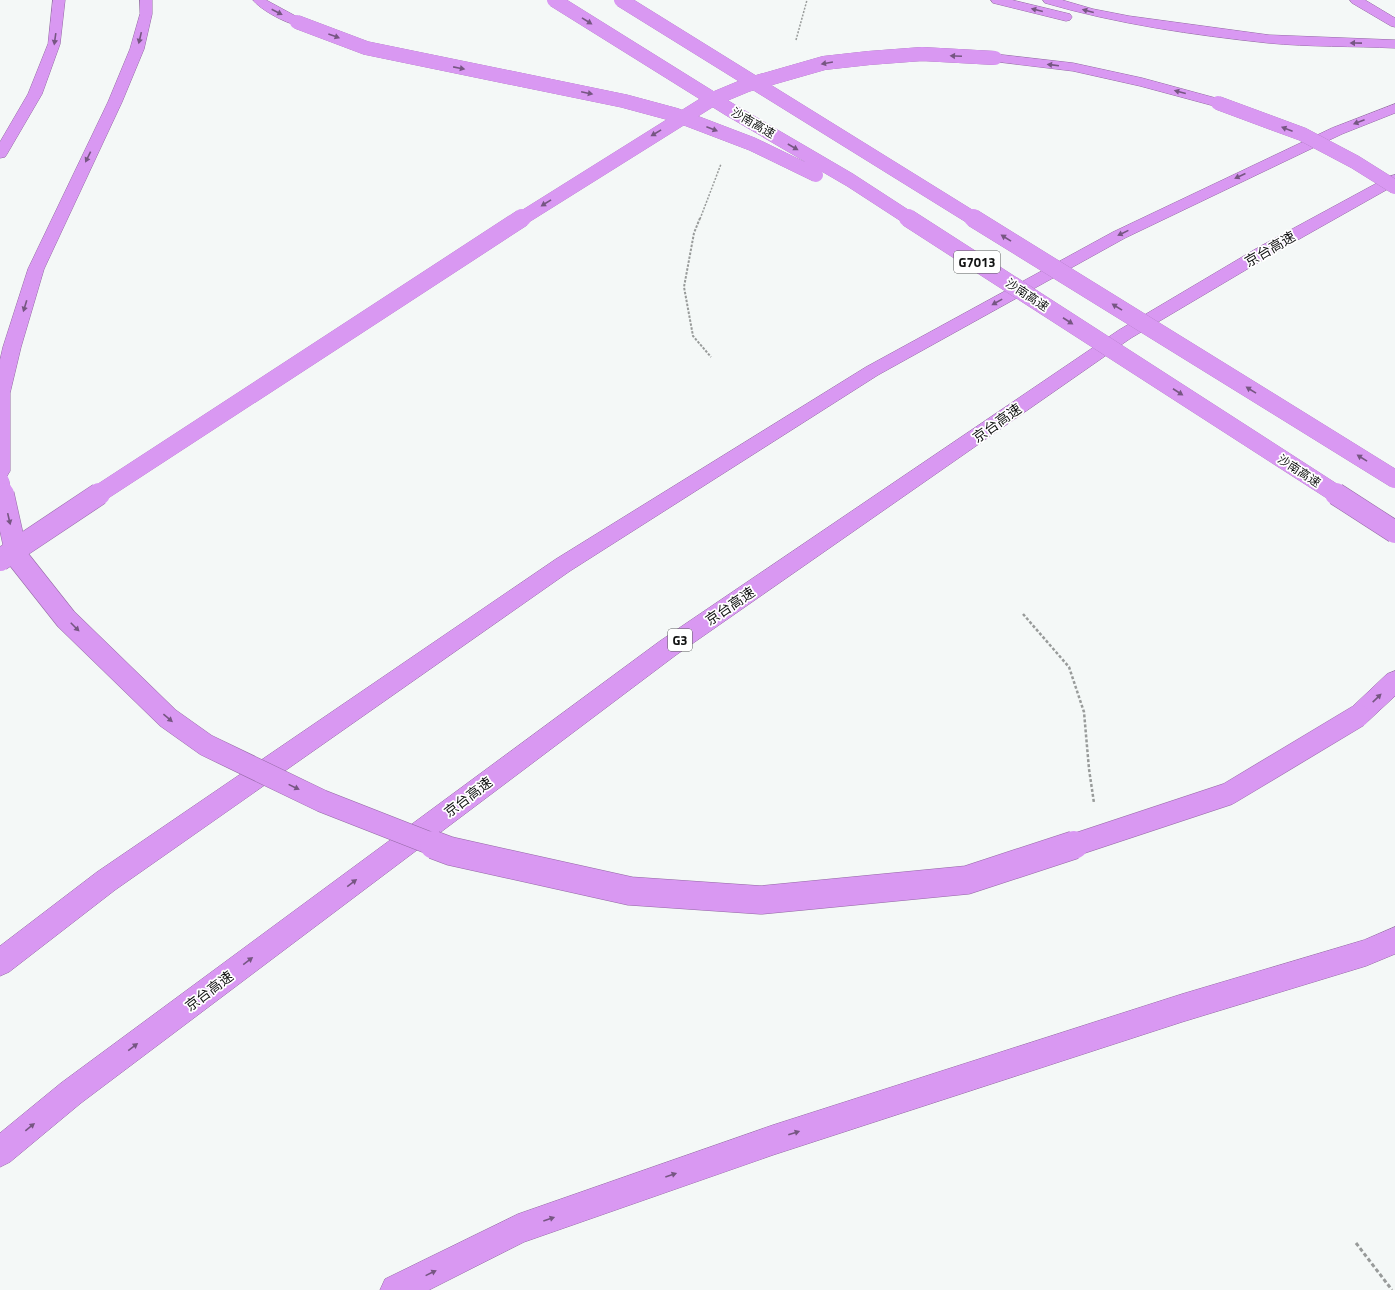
<svg xmlns="http://www.w3.org/2000/svg" width="1395" height="1290" viewBox="0 0 1395 1290" font-family="'Titillium Web','Noto Sans SC',sans-serif">
<rect width="100%" height="100%" fill="#f4f8f7"/>
<g fill="none" stroke-linecap="round" stroke-linejoin="round">
<defs>
<path id="highway" d="M 53,0 L 65,0 L 60,44 L 42,94 L 7,154 L 5,157 L 0,158 L 0,142 L 28,94 L 48,44 Z
M 140,0 L 152,0 L 152,14 L 144,49 L 122,102 L 44,269 L 21,347 L 10,393 L 10,471 L 7,476 L 0,478 L 0,360 L 3,347 L 28,269 L 108,102 L 130,49 L 140,14 Z
M 253,0 L 266,0 L 301,19 L 303,22 L 301,25 C 291,27 259,9 253,0 Z
M 991,0 L 1012,0 L 1070,14 L 1072,17 L 1070,20 L 1066,21 L 993,3 Z
M 1043,0 L 1062,0 L 1093,9 L 1129,16 L 1269,35 L 1395,40 L 1395,48 C 1353,46 1310,47 1268,43 C 1193,35 1117,24 1045,3 Z
M 1350,0 L 1365,0 L 1395,18 L 1395,27 L 1391,26 L 1352,3 Z
M 995,54 L 1073,63 L 1142,78 L 1223,100 L 1225,103 L 1223,106 L 1218,107 L 1140,86 L 1073,71 L 990,61 L 988,58 L 990,55 Z
M 1395,104 L 1395,113 L 1342,134 L 1125,238 L 878,375 L 570,571 L 115,890 L 9,972 L 0,976 L 0,946 L 97,872 L 556,559 L 866,367 L 1113,232 L 1332,128 Z
M 1395,175 L 1395,185 L 1271,255 L 1131,338 L 676,655 L 81,1103 L 10,1162 L 0,1167 L 0,1133 L 61,1083 L 660,641 L 1119,330 L 1259,247 L 1390,176 Z
M 1395,671 L 1395,696 L 1366,723 L 1358,726 L 1350,723 L 1346,716 L 1350,709 L 1387,674 Z
M 1395,927 L 1395,954 L 1366,966 L 1182,1022 L 773,1155 L 524,1242 L 429,1290 L 380,1290 L 385,1279 L 518,1214 L 773,1125 L 1182,994 L 1364,940 Z"/>
</defs>
<!-- highway casing -->
<use href="#highway" stroke="#9369a4" stroke-width="1"/>
<!-- path-far3 -->
<path stroke="#989b9a" stroke-width="1.5" stroke-dasharray="2 1.5" stroke-linecap="butt" d="M 796,40 L 807,0
M 700,219 L 721,164"/>
<!-- path-far2 -->
<path stroke="#989b9a" stroke-width="2" stroke-dasharray="2.5 1.5" stroke-linecap="butt" d="M 700,218 L 694,233 L 684,287 L 693,336 L 711,357"/>
<!-- path-far1 -->
<path stroke="#989b9a" stroke-width="2.5" stroke-dasharray="3 2" stroke-linecap="butt" d="M 1023,614 L 1069,667 L 1084,712 L 1089,769 L 1094,803"/>
<!-- path -->
<path stroke="#989b9a" stroke-width="3" stroke-dasharray="4 2.5" stroke-linecap="butt" d="M 1356,1243 L 1392,1290"/>
<!-- highway -->
<use href="#highway" fill="#d998f2" fill-rule="evenodd"/>
<defs>
<path id="highway-bridge-far3" d="M 554,0 L 732,111 L 850,180 L 910,219
M 621,0 L 974,219
M 297,22 L 366,48 L 624,101 L 676,115 L 752,144 L 816,175
M 1218,103 L 1302,134 L 1355,162 L 1395,187
M 521,219 L 711,100 L 747,85 L 824,63 L 869,58 L 922,54 L 995,58"/>
<path id="highway-bridge-far2" d="M 908,218 L 1338,495
M 973,218 L 1395,479
M 0,481 L 3,495
M 97,495 L 522,218"/>
<path id="highway-bridge-far1" d="M 3,494 L 17,557 L 66,619 L 168,718 L 206,745 L 322,801 L 437,846
M 1336,494 L 1395,532
M 0,560 L 99,494
M 1071,846 L 1228,794 L 1358,716"/>
<path id="highway-bridge" d="M 434,845 L 450,851 L 630,891 L 761,900 L 967,880 L 1074,845"/>
</defs>
<!-- highway-bridge-far3 casing -->
<use href="#highway-bridge-far3" stroke="#9369a4" stroke-width="14" stroke-linecap="butt"/>
<!-- highway-bridge-far2 casing -->
<use href="#highway-bridge-far2" stroke="#9369a4" stroke-width="18" stroke-linecap="butt"/>
<!-- highway-bridge-far1 casing -->
<use href="#highway-bridge-far1" stroke="#9369a4" stroke-width="23" stroke-linecap="butt"/>
<!-- highway-bridge casing -->
<use href="#highway-bridge" stroke="#9369a4" stroke-width="29" stroke-linecap="butt"/>
<!-- highway-bridge-far3 -->
<use href="#highway-bridge-far3" stroke="#d998f2" stroke-width="14"/>
<!-- highway-bridge-far2 -->
<use href="#highway-bridge-far2" stroke="#d998f2" stroke-width="18"/>
<!-- highway-bridge-far1 -->
<use href="#highway-bridge-far1" stroke="#d998f2" stroke-width="22"/>
<!-- highway-bridge -->
<use href="#highway-bridge" stroke="#d998f2" stroke-width="28"/>
</g>
<!-- one-way arrows -->
<defs><path id="oneway-solid" d="M-6-.8H1V-3.2L6.5 0L1 3.2V.8H-6Z"/></defs>
<g fill="#765682">
<use href="#oneway-solid" transform="translate(1037 10) rotate(-166)"/>
<use href="#oneway-solid" transform="translate(1088 11) rotate(-165)"/>
<use href="#oneway-solid" transform="translate(277 12) rotate(27)"/>
<use href="#oneway-solid" transform="translate(587 21) rotate(32)"/>
<use href="#oneway-solid" transform="translate(334 36) rotate(20)"/>
<use href="#oneway-solid" transform="translate(140 38) rotate(103)"/>
<use href="#oneway-solid" transform="translate(55 39) rotate(98)"/>
<use href="#oneway-solid" transform="translate(1356 43) rotate(-179)"/>
<use href="#oneway-solid" transform="translate(956 56) rotate(-177)"/>
<use href="#oneway-solid" transform="translate(827 63) rotate(170)"/>
<use href="#oneway-solid" transform="translate(1053 65) rotate(-173)"/>
<use href="#oneway-solid" transform="translate(459 68) rotate(11)"/>
<use href="#oneway-solid" transform="translate(1180 92) rotate(-165)"/>
<use href="#oneway-solid" transform="translate(587 93) rotate(12)"/>
<use href="#oneway-solid" transform="translate(1359 122) rotate(159)"/>
<use href="#oneway-solid" transform="translate(712 129) rotate(21)"/>
<use href="#oneway-solid" transform="translate(1287 129) rotate(-159)"/>
<use href="#oneway-solid" transform="translate(656 133) rotate(149)"/>
<use href="#oneway-solid" transform="translate(793 147) rotate(30)"/>
<use href="#oneway-solid" transform="translate(88 157) rotate(116)"/>
<use href="#oneway-solid" transform="translate(1240 176) rotate(155)"/>
<use href="#oneway-solid" transform="translate(546 203) rotate(148)"/>
<use href="#oneway-solid" transform="translate(1123 233) rotate(154)"/>
<use href="#oneway-solid" transform="translate(1006 238) rotate(-148)"/>
<use href="#oneway-solid" transform="translate(997 302) rotate(151)"/>
<use href="#oneway-solid" transform="translate(25 306) rotate(107)"/>
<use href="#oneway-solid" transform="translate(1117 307) rotate(-148)"/>
<use href="#oneway-solid" transform="translate(1068 321) rotate(33)"/>
<use href="#oneway-solid" transform="translate(1251 390) rotate(-148)"/>
<use href="#oneway-solid" transform="translate(1178 392) rotate(33)"/>
<use href="#oneway-solid" transform="translate(1362 458) rotate(-148)"/>
<use href="#oneway-solid" transform="translate(9 519) rotate(77)"/>
<use href="#oneway-solid" transform="translate(75 627) rotate(45)"/>
<use href="#oneway-solid" transform="translate(1377 698) rotate(-44)"/>
<use href="#oneway-solid" transform="translate(168 718) rotate(40)"/>
<use href="#oneway-solid" transform="translate(294 787) rotate(26)"/>
<use href="#oneway-solid" transform="translate(352 883) rotate(-37)"/>
<use href="#oneway-solid" transform="translate(248 961) rotate(-37)"/>
<use href="#oneway-solid" transform="translate(133 1047) rotate(-37)"/>
<use href="#oneway-solid" transform="translate(30 1127) rotate(-39)"/>
<use href="#oneway-solid" transform="translate(794 1133) rotate(-18)"/>
<use href="#oneway-solid" transform="translate(671 1175) rotate(-19)"/>
<use href="#oneway-solid" transform="translate(549 1219) rotate(-19)"/>
<use href="#oneway-solid" transform="translate(431 1273) rotate(-26)"/>
</g>
<g text-anchor="middle" stroke-width="3.5" stroke-linejoin="round" paint-order="stroke">
<!-- far-street labels -->
<g font-size="12" fill="#121313" stroke="#fff">
<text transform="translate(753 123) rotate(30)" y="4">沙南高速</text>
<text transform="translate(1027 295) rotate(33)" y="4">沙南高速</text>
<text transform="translate(1299 471) rotate(33)" y="4">沙南高速</text>
</g>
<!-- shield labels -->
<g fill="#fff" stroke="#595a5a" stroke-width="1">
<rect x="954" y="251" width="46" height="22" rx="3"/>
<rect x="668" y="629" width="24" height="22" rx="3"/>
</g>
<g font-size="13" font-weight="bold" fill="#121313">
<text x="977" y="267">G7013</text>
<text x="680" y="645">G3</text>
</g>
<!-- street labels -->
<g font-size="14" fill="#121313" stroke="#fff">
<text transform="translate(1270 249) rotate(-30)" y="5">京台高速</text>
<text transform="translate(997 423) rotate(-35)" y="5">京台高速</text>
<text transform="translate(730 606) rotate(-34)" y="5">京台高速</text>
<text transform="translate(468 797) rotate(-37)" y="5">京台高速</text>
<text transform="translate(209 991) rotate(-37)" y="5">京台高速</text>
</g>
</g>
</svg>
